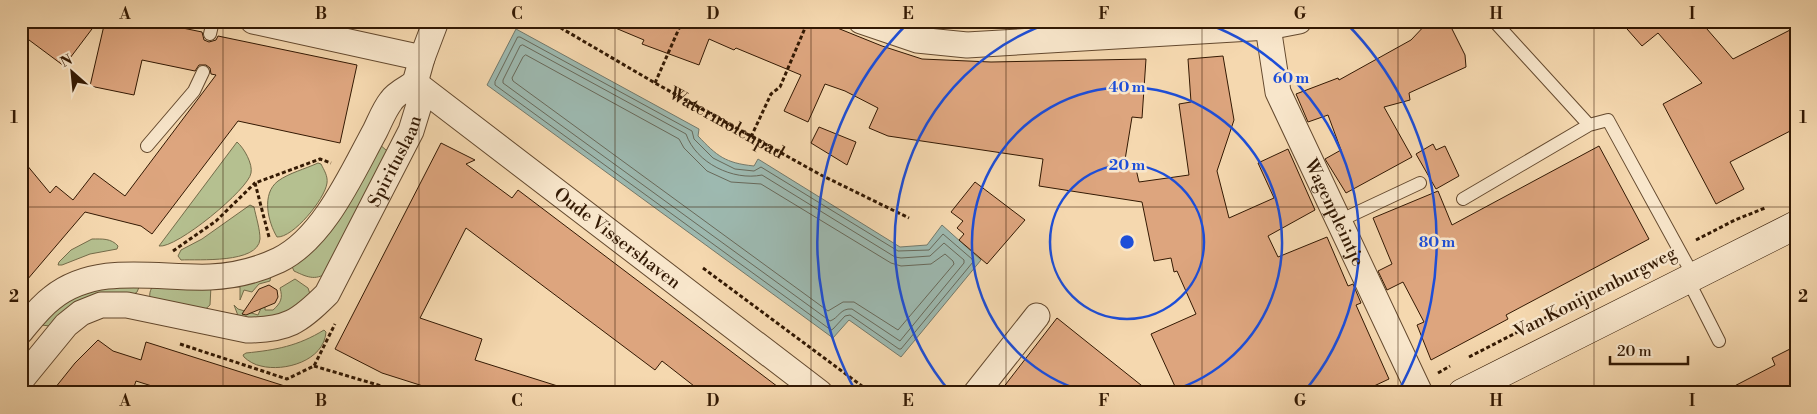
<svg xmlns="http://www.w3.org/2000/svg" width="1817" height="414" viewBox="0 0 1817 414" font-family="'Libre Bodoni',serif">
<rect width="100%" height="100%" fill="#f5d8af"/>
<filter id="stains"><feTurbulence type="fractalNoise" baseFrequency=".004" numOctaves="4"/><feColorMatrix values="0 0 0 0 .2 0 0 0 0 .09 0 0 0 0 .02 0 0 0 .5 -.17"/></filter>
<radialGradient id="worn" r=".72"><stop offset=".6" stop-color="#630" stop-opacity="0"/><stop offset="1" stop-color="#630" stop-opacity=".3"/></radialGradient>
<!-- green -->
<path fill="#b5c090" stroke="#746c4a" d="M 237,142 C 244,148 253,164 251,173 C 249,189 176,249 159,246 Z
M 379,144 L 386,150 L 394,151 L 330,271 C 316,281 309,278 294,271 L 290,262 Z
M 318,163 L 321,164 C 324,170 328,176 327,183 C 325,199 293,238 277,237 C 268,222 261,194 278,181 C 289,173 305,169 318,163 Z
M 250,205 L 254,207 C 256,217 260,229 260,239 C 258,264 198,259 181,260 L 178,256 L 181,250 L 202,239 Z
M 92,239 C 102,239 111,238 118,246 L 117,249 L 90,254 L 62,265 L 58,265 L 59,262 L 71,250 Z
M 271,275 L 270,281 L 259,284 L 252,292 L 244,290 L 240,300 L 240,287 L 211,286 L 210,305 L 200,314 L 150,298 C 149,292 151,289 154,284 Z
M 295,279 L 308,288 L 310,294 L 285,317 L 240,321 L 234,305 L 238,309 L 258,315 L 262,306 L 265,307 L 265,310 L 273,310 C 281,303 283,298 280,288 Z
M 140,285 L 137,292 L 130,297 L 50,326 L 41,325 L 73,291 Z
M 324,330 L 326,332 C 324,361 284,372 261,366 C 255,365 248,361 244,357 L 243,355 L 246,353 C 276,350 298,346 324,330 Z"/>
<!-- water -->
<path fill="#9db9b0" stroke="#73796b" d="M 943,21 L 1022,21 L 966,27 Z
M 516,29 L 699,129 L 698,136 C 717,156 725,163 754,166 L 758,159 L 900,247 L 927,245 L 942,225 L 981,260 L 901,357 L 849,320 L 833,338 L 487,85 Z"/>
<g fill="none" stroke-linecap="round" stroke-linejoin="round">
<!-- shore -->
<path stroke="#68695a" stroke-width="1" d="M 518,37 L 520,37 L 692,131 L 694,139 L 713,158 L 735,169 L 754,171 L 761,167 L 898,251 L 929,250 L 943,234 L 972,259 L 973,262 L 901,349 L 899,349 L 850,315 L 845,316 L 833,329 L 831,330 L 495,85 L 495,82 Z
M 523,45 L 686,134 C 696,163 733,181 762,175 L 895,257 L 901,258 L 930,256 L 944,243 L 964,260 L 964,263 L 900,341 L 852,309 C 840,308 839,318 830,321 L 503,83 L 503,80 L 520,46 Z
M 526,55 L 679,139 L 684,148 L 707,171 L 731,182 L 761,184 L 891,263 L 901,266 L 931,264 L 945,254 L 953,261 L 954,264 L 898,330 L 854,302 L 843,302 L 828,311 L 513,81 L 512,78 L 523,57 Z"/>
</g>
<!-- building -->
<path fill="#dda57e" stroke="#331903" d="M 21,21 L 98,21 L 64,66 L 21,34 Z
M 105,21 L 149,21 L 202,32 L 204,40 L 209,42 L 216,40 L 218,36 L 357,65 L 340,143 L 238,121 L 152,234 L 141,226 L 85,212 L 21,287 L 21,158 L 50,193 L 56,186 L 73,200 L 94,173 L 125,196 L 216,75 L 211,74 L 210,68 L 206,65 L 199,65 L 195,71 L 142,60 L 134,95 L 90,86 Z
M 820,21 L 882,46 L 922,59 L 991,62 L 1146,59 L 1142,118 L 1132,117 L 1124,166 L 1136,169 L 1139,182 L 1189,175 L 1179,104 L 1191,102 L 1188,59 L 1223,56 L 1234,120 L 1217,171 L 1229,218 L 1274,198 L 1258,163 L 1288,149 L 1315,210 L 1268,236 L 1278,257 L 1327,237 L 1348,286 L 1353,284 L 1361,303 L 1356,305 L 1389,379 L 1359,393 L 1178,393 L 1151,334 L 1196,314 L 1177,271 L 1174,272 L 1171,258 L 1154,261 L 1142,202 L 1039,186 L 1043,159 L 888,136 L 869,128 L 878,108 L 845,91 L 825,84 L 808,122 L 784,111 L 801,75 L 736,48 L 734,50 L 709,39 L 699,65 L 642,44 L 644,40 L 601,22 Z
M 1429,21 L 1448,21 L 1465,55 L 1466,67 L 1409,93 L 1410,100 L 1384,107 L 1412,157 L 1346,193 L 1325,159 L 1341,150 L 1328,115 L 1308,122 L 1296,94 L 1338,78 L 1339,80 L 1411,40 Z
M 1620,21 L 1700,21 L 1733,59 L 1796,27 L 1796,128 L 1730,162 L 1744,189 L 1716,204 L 1663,104 L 1702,83 L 1658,33 L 1642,46 Z
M 819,127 L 856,142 L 847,165 L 811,143 Z
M 441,143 L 475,160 L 466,164 L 512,198 L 518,190 L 786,393 L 703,393 L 662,361 L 655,370 L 466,228 L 420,318 L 482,339 L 475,360 L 564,388 L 563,393 L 445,393 L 382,373 L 335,349 Z
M 1433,144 L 1436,150 L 1445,146 L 1459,176 L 1436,189 L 1416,154 Z
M 1599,146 L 1649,239 L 1506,315 L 1508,319 L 1431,360 L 1417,325 L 1424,322 L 1403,282 L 1387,290 L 1378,271 L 1392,264 L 1373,218 L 1438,191 L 1452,225 Z
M 975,182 L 1025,220 L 987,264 L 959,240 L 964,234 L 957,228 L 963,221 L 951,212 Z
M 269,285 L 277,290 L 278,297 L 275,303 L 246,315 L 242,314 L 259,289 Z
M 1057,318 L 1087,342 L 1151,393 L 999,393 Z
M 98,340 L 113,351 L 141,360 L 146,342 L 291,388 L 290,393 L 174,393 L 136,381 L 132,393 L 51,393 L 75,363 Z
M 1796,346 L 1796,393 L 1721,393 L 1775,365 L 1772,358 Z"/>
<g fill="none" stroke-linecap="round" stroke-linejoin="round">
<defs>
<path id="lane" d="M 1494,21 L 1589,125 L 1608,120 L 1694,277
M 210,34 L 213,21
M 147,146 L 194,91 L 203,72
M 1463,199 L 1589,125
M 1339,221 L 1420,183
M 1688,280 L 1719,341"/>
<g id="street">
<path d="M 253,21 L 422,58"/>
<path d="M 861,21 L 917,40 L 967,45 L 1268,27 L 1299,21"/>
<path id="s2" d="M 1269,21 L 1268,27 L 1278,92 L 1420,393"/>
<path id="s3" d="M 415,83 L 820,393"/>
<path d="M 21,331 C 31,319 40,307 52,298 C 97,262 158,279 210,277 C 234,276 258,270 279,260 C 324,238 352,173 375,131 C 380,121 384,110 391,101 C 396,93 408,88 415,83"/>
<path id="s4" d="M 21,380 L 66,325 L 81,313 L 101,305 L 127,305 L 247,330 C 287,330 299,322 327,294 L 411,131 L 419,105 L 415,83 L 422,58 L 436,21"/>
<path d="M 976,393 L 1037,316"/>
</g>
<path id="secondary" d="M 1462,393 L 1796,225"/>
</defs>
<!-- lane casing -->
<use href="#lane" stroke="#64492e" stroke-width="14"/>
<!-- street casing -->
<use href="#street" stroke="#64492e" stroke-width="27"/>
<!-- secondary casing -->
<use href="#secondary" stroke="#331903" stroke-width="29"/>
<!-- path -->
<g stroke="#331903" stroke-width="3" stroke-dasharray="4 2.5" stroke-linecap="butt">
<path id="s1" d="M 549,21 L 655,83 L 821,175 L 909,218"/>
<path d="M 655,83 L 681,24"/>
<path d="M 751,137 L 771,94 L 780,87 L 808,21"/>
<path d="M 269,237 L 255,183 L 320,159 L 331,163"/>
<path d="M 1696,240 L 1735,220 L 1765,208"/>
<path d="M 173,251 L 216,221 L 255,183"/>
<path d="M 703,268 L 866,389 L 865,393"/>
<path d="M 180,344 L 287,379 L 314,366 L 335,324"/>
<path d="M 1469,357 L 1662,258"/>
<path d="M 314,366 L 405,393"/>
<path d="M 1438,373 L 1450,366"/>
</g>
<!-- lane -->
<use href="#lane" stroke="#f8e6cb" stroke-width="12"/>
<!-- street -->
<use href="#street" stroke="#f8e6cb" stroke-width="25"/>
<!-- secondary -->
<use href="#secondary" stroke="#f8e6cb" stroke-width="28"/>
</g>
<!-- grid -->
<path fill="none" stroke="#331903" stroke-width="1" stroke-opacity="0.55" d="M 223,21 L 223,393M 419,21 L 419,393M 615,21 L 615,393M 811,21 L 811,393M 1006,21 L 1006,393M 1202,21 L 1202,393M 1398,21 L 1398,393M 1594,21 L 1594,393M 21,207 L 1796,207"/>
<!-- distance rings -->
<g fill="none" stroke="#1d4ed8" stroke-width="2.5">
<circle cx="1127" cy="242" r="77"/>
<path d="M1091 393A155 155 0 1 1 1163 393"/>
<path d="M951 393A232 232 0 0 1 1055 21M1199 21A232 232 0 0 1 1303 393"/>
<path d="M856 392A310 310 0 0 1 908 23M1346 23A310 310 0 0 1 1398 392"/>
</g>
<g text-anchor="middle" stroke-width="5" stroke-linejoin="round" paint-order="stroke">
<!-- street labels -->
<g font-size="18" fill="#331903" stroke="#f8e6cb">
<text dy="6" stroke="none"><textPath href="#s1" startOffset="205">Watermolenpad</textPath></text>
<text dy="6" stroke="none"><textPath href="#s4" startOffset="501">Spirituslaan</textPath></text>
<text dy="6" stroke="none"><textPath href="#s2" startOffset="205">Wagenpleintje</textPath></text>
<text dy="6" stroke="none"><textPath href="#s3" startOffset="255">Oude Vissershaven</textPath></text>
<text transform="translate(1595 292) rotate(-27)" y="6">Van Konijnenburgweg</text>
</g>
</g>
<circle cx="1127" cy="242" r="8" fill="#1d4ed8" stroke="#f8e6cb" stroke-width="2.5"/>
<g font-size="15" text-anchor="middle" font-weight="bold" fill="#1d4ed8" stroke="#f8e6cb" stroke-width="5" stroke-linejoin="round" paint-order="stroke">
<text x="1291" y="83">60 m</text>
<text x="1127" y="92">40 m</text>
<text x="1127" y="170">20 m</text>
<text x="1437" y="247">80 m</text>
</g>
<!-- margin -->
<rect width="1817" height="414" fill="none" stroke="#f5d8af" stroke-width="55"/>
<!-- north arrow -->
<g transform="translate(72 72) rotate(333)" stroke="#f8e6cb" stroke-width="4" paint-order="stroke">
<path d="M0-4L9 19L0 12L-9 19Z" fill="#331903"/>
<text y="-8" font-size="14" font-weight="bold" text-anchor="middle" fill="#331903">N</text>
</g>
<!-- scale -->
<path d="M1610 356v8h78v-8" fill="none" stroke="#331903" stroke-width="2.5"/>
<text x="1617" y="356" font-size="15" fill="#331903" stroke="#f8e6cb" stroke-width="4" paint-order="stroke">20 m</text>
<rect x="28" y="28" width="1762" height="358" fill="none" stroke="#331903" stroke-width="2"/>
<g font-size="16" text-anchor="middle" font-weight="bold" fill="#331903">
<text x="125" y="19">A</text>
<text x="321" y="19">B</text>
<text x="517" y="19">C</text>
<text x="713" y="19">D</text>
<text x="908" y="19">E</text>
<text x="1104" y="19">F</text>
<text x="1300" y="19">G</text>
<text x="1496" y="19">H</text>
<text x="1692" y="19">I</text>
<text x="14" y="123">1</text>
<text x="1803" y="123">1</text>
<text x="14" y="302">2</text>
<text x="1803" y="302">2</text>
<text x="125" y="406">A</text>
<text x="321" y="406">B</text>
<text x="517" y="406">C</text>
<text x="713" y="406">D</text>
<text x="908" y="406">E</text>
<text x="1104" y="406">F</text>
<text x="1300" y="406">G</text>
<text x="1496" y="406">H</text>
<text x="1692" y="406">I</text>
</g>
<rect width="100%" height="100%" filter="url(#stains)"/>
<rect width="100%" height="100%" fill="url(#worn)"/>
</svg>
